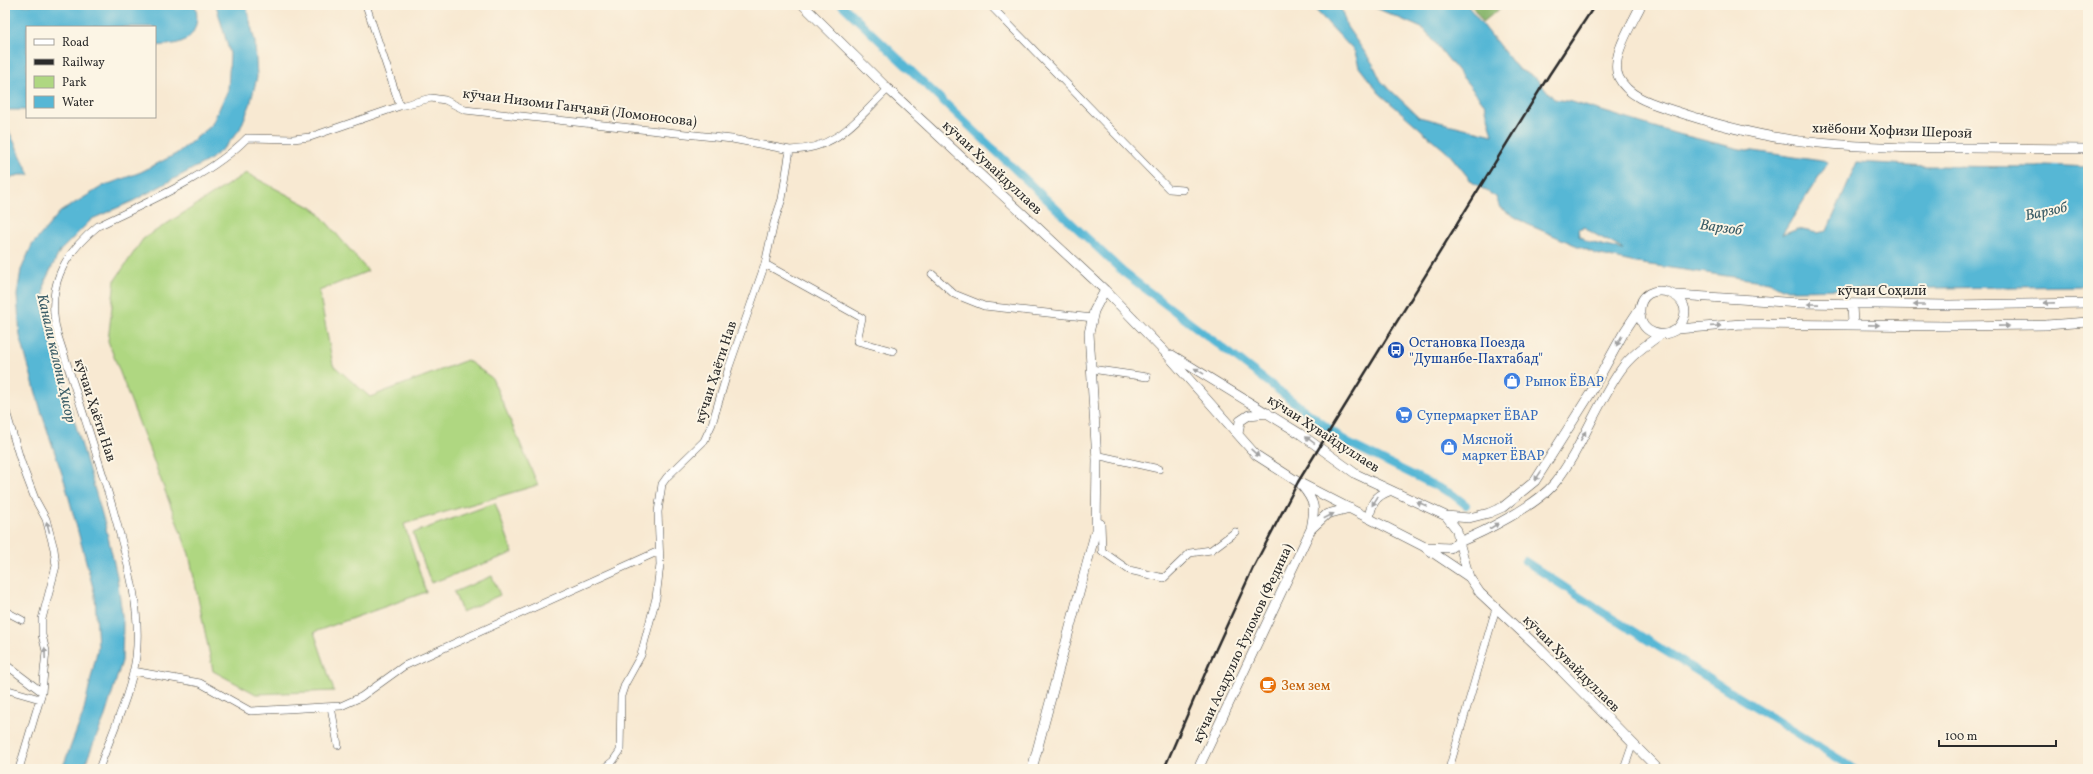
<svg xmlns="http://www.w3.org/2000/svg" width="2093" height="774" viewBox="0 0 2093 774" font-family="Vollkorn,serif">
<rect width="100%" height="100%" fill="#fcf5e5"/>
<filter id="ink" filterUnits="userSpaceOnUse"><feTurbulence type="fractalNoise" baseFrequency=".025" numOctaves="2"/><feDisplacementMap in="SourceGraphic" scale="8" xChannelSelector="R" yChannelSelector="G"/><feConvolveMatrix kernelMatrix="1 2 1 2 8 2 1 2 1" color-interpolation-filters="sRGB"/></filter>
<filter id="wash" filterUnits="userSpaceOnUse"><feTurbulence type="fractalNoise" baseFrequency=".012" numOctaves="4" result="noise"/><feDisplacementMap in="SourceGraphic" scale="16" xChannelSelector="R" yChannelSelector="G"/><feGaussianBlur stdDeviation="0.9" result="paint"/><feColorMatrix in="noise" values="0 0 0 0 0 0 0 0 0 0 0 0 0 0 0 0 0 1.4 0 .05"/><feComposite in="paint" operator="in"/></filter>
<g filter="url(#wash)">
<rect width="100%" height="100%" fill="#f8e9d2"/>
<!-- green -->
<path fill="#afd781" stroke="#6d8156" d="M 246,173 L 316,210 L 368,271 L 319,291 L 333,365 L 370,397 L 467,360 L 492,378 L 538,485 L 404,524 L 426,592 L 314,632 L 334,691 L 256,694 L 213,671 L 189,554 L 108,341 L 115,280 L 143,239 Z
M 495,503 L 513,553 L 431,583 L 413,533 Z
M 492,576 L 500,595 L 462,612 L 454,592 Z"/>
<!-- forest -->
<path fill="#8bb86f" stroke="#5b724d" d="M 1471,5 L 1504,5 L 1483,22 Z"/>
<!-- water -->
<path fill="#57b7d5" stroke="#417180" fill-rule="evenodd" d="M 5,5 L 195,5 C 199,17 197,35 183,41 C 176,45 163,45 155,46 L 155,27 L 27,27 L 27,110 L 5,110 Z
M 216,5 L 246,5 L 255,42 L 257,77 L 250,105 L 240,129 L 227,145 L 211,159 L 133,201 L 92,219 L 60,251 L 45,281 L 43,304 L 47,328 L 105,524 L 117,576 L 123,623 L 122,661 L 105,716 L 83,769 L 62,769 L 83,714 L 98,647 L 95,595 L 65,483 L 41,411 L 20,336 L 17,295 L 21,270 L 32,245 L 60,212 L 103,186 L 141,172 L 176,154 L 211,126 L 228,90 L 230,54 Z
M 1311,5 L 1340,5 L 1347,27 L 1373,64 L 1381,81 L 1419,117 L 1493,135 L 1485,105 L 1424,29 L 1369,5 L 1467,5 L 1518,69 L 1536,78 L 1554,99 L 1572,102 L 1674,133 L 1740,149 L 1828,162 L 1782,235 L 1798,229 L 1817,233 L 1827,231 L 1857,162 L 1927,166 L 2039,167 L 2046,165 L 2088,167 L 2088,286 L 1787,290 L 1769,282 L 1636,263 L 1596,254 L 1527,224 L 1500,208 L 1496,197 L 1472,182 L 1450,155 L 1379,93 L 1359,67 L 1355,52 ZM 1584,227 C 1595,236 1611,241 1623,250 L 1589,242 L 1579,236 L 1578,229 Z
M 5,123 L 30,175 L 19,175 L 5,180 Z"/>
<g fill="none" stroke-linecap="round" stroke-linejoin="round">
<!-- canal -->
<path stroke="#57b7d5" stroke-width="8" d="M 842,5 L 1123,272 L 1348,443 L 1452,494 L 1466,505
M 1525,561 L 1607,615 L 1855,769"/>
</g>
</g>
<g filter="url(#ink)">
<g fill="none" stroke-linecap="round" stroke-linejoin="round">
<defs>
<path id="street" d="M 366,5 L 400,106
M 990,5 L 1169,189 L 1183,190
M 765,264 L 862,318 L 857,341 L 893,351
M 932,274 L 954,294 L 984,306 L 1093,318
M 1091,369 L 1147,377
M 5,408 L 21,462 L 35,499 L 46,519 L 54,549 L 56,566 L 42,619 L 42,635 L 46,651 L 42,692 L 19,769
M 1096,455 L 1159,469
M 1096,521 L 1101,523 L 1102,551 L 1129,570 L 1164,578 L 1190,553 L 1211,550 L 1235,532
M 5,611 L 22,620
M 5,664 L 42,692
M 133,671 L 200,683 L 250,711 L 341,706 L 361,697 L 404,666 L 659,551
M 5,689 L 40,699
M 331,707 L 338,745
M 99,769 C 111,734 131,694 136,657 C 142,607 126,557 113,509 C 96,450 76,392 57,333 C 46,288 62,255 98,226 C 145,203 210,176 247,138 L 293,139 L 310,137 L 400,106 L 431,98 L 445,100 L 465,110 L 732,139 L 790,150
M 603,769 L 613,761 L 620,751 L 621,696 L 625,684 L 641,655 L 656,598 L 660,565 L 658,512 L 662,484 L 667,477 L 704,441 L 712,424 L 729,367 L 765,264 L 774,223 L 782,199 L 790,150 C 838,149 856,120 888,89
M 1449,769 L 1496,608
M 1624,769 L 1633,743"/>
<path id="secondary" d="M 803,5 L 888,89 L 1105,290 L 1164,351 L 1256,455 L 1298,482 L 1423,546 L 1469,577
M 1641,5 C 1632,24 1609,58 1619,78 C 1630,99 1655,104 1675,111 C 1720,126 1771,139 1819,143 C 1869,148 1920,148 1970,148 C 2009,148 2049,149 2088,149
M 1677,295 L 1799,303 L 1949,305 L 2088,303
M 1852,304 L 1853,325
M 1677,329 C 1708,294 1637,272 1640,314 C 1641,334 1663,339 1677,329 L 1742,324 L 1948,326 L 2046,325 L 2088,322
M 1172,355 L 1299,433 L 1356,474 L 1446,516 L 1457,530 L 1459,542 L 1450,548 L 1426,547
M 1238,434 L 1240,421 L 1249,415 L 1268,413
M 1446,516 L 1469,518 L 1489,513 L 1503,507 L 1535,481 L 1590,394 L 1623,334 L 1640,308
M 1369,518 C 1371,504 1375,496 1389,491
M 1311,529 L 1327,514 L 1350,508
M 1032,769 L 1096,530 L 1097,460 L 1089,333 L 1094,311 L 1105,290
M 1198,769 L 1311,529 C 1315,508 1316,503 1302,486
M 1658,769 L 1540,649 L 1480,593 L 1469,577 L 1459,542 C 1484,532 1537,505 1554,484 C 1581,450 1595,407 1620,371 C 1630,356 1646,345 1660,335"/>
</defs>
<!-- street casing -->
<use href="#street" stroke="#4a4844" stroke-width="8"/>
<!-- secondary casing -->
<use href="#secondary" stroke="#4a4844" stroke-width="10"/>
<!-- street -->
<use href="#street" stroke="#fff" stroke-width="7"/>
<!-- secondary -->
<use href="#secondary" stroke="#fff" stroke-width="9"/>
<!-- rail -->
<path stroke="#2b2b2b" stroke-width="2.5" d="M 1164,769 L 1210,662 L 1253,568 L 1298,482 L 1549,75 L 1595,5"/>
</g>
<!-- one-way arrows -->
<defs><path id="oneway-solid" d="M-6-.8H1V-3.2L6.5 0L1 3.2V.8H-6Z"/></defs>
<g fill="#a0a0a0">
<use href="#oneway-solid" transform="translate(2049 303) rotate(179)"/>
<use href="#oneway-solid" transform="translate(1813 304) rotate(-179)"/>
<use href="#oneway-solid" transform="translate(1919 305) rotate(-180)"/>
<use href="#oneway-solid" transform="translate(1874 325) rotate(1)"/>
<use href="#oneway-solid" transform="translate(1716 326) rotate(-4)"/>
<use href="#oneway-solid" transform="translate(2004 326) rotate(-1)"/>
<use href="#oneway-solid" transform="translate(1619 341) rotate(119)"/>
<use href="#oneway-solid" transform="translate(1199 371) rotate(-149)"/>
<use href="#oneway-solid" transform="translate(1583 436) rotate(-61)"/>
<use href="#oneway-solid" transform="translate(1310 440) rotate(-144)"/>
<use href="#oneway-solid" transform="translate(1255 453) rotate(43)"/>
<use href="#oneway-solid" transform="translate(1538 476) rotate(124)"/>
<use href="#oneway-solid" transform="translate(1375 501) rotate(123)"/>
<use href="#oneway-solid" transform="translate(1422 504) rotate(-157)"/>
<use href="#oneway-solid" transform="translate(1329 516) rotate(-28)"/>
<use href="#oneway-solid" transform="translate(1494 526) rotate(-33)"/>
<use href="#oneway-solid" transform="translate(48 527) rotate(-105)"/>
<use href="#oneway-solid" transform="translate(45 653) rotate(-92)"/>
</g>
</g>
<!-- icons -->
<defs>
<symbol id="bus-disc" viewBox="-11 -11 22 22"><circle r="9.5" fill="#1a4fb4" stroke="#fcf5e5"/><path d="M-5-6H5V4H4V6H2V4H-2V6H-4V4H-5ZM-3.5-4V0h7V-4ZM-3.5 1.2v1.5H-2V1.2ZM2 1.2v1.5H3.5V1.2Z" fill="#fff"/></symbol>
<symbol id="shop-disc" viewBox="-11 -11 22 22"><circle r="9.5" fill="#3f7fe0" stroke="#fcf5e5"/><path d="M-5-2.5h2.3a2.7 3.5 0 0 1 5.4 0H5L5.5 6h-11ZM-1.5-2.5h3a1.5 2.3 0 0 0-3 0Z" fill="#fff"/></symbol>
<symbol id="supermarket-disc" viewBox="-11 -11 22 22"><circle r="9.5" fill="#3f7fe0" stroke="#fcf5e5"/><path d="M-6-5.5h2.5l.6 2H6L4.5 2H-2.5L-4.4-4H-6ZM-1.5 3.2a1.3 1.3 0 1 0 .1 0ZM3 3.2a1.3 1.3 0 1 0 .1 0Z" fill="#fff"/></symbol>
<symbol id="cafe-disc" viewBox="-11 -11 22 22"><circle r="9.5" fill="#e8710a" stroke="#fcf5e5"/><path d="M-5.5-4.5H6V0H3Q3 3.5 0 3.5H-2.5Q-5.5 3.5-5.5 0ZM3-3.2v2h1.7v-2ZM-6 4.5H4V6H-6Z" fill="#fff"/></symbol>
</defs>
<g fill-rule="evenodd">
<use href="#bus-disc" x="1386" y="340" width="20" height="20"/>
<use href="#shop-disc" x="1502" y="371" width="20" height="20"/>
<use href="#supermarket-disc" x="1394" y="405" width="20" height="20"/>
<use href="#shop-disc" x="1439" y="437" width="20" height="20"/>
<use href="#cafe-disc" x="1258" y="675" width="20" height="20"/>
</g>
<g text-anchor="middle" stroke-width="4" stroke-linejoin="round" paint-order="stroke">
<!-- street labels -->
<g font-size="14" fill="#2b2b2b" stroke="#fcf5e5">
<text transform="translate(580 107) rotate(7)" y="5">кӯчаи Низоми Ганҷавӣ (Ломоносова)</text>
<text transform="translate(1892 130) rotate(2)" y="5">хиёбони Ҳофизи Шерозӣ</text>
<text transform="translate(993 167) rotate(43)" y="5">кӯчаи Хувайдуллаев</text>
<text x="1882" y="295">кӯчаи Соҳилӣ</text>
<text transform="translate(715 372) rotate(-72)" y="5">кӯчаи Ҳаёти Нав</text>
<text transform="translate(96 410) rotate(72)" y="5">кӯчаи Ҳаёти Нав</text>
<text transform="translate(1324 433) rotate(33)" y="5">кӯчаи Хувайдуллаев</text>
<text transform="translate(1242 643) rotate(-65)" y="5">кӯчаи Асадулло Ғуломов (Федина)</text>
<text transform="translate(1572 663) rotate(45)" y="5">кӯчаи Хувайдуллаев</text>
</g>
<!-- transit labels -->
<g font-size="14" fill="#164399" stroke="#fcf5e5" text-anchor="start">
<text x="1409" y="347">Остановка Поезда<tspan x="1409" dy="16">"Душанбе-Пахтабад"</tspan></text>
</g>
<!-- shop labels -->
<g font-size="14" fill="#366cbe" stroke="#fcf5e5" text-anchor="start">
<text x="1525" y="386">Рынок ЁВАР</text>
<text x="1417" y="420">Супермаркет ЁВАР</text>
<text x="1462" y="444">Мясной<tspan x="1462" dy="16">маркет ЁВАР</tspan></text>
</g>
<!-- food labels -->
<g font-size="14" fill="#c56008" stroke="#fcf5e5" text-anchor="start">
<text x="1281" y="690">Зем зем</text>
</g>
<!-- water labels -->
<g font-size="15" font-style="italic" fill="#3a5c66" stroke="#fcf5e5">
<text transform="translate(2046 211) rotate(-12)" y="5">Варзоб</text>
<text transform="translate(1721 227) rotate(8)" y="5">Варзоб</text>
<text transform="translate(57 358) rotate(77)" y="5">Канали калони Ҳисор</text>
</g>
</g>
<!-- margin -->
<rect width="2093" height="774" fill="none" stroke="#fcf5e5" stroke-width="20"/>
<!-- legend -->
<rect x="26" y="26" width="130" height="92" fill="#fcf5e5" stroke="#a8a49b"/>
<rect x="34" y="39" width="20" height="6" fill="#ffffff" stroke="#a8a49b"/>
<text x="62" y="46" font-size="12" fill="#2b2b2b">Road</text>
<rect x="34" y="59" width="20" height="6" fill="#2b2b2b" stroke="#a8a49b"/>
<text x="62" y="66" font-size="12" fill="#2b2b2b">Railway</text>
<rect x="34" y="76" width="20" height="12" fill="#afd781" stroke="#a8a49b"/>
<text x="62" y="86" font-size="12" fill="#2b2b2b">Park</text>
<rect x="34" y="96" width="20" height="12" fill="#57b7d5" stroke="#a8a49b"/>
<text x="62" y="106" font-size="12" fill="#2b2b2b">Water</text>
<!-- scale -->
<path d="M1939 740v6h117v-6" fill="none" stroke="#2b2b2b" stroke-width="2"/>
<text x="1945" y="740" font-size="12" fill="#2b2b2b" stroke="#fcf5e5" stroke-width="3" paint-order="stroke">100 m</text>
</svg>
